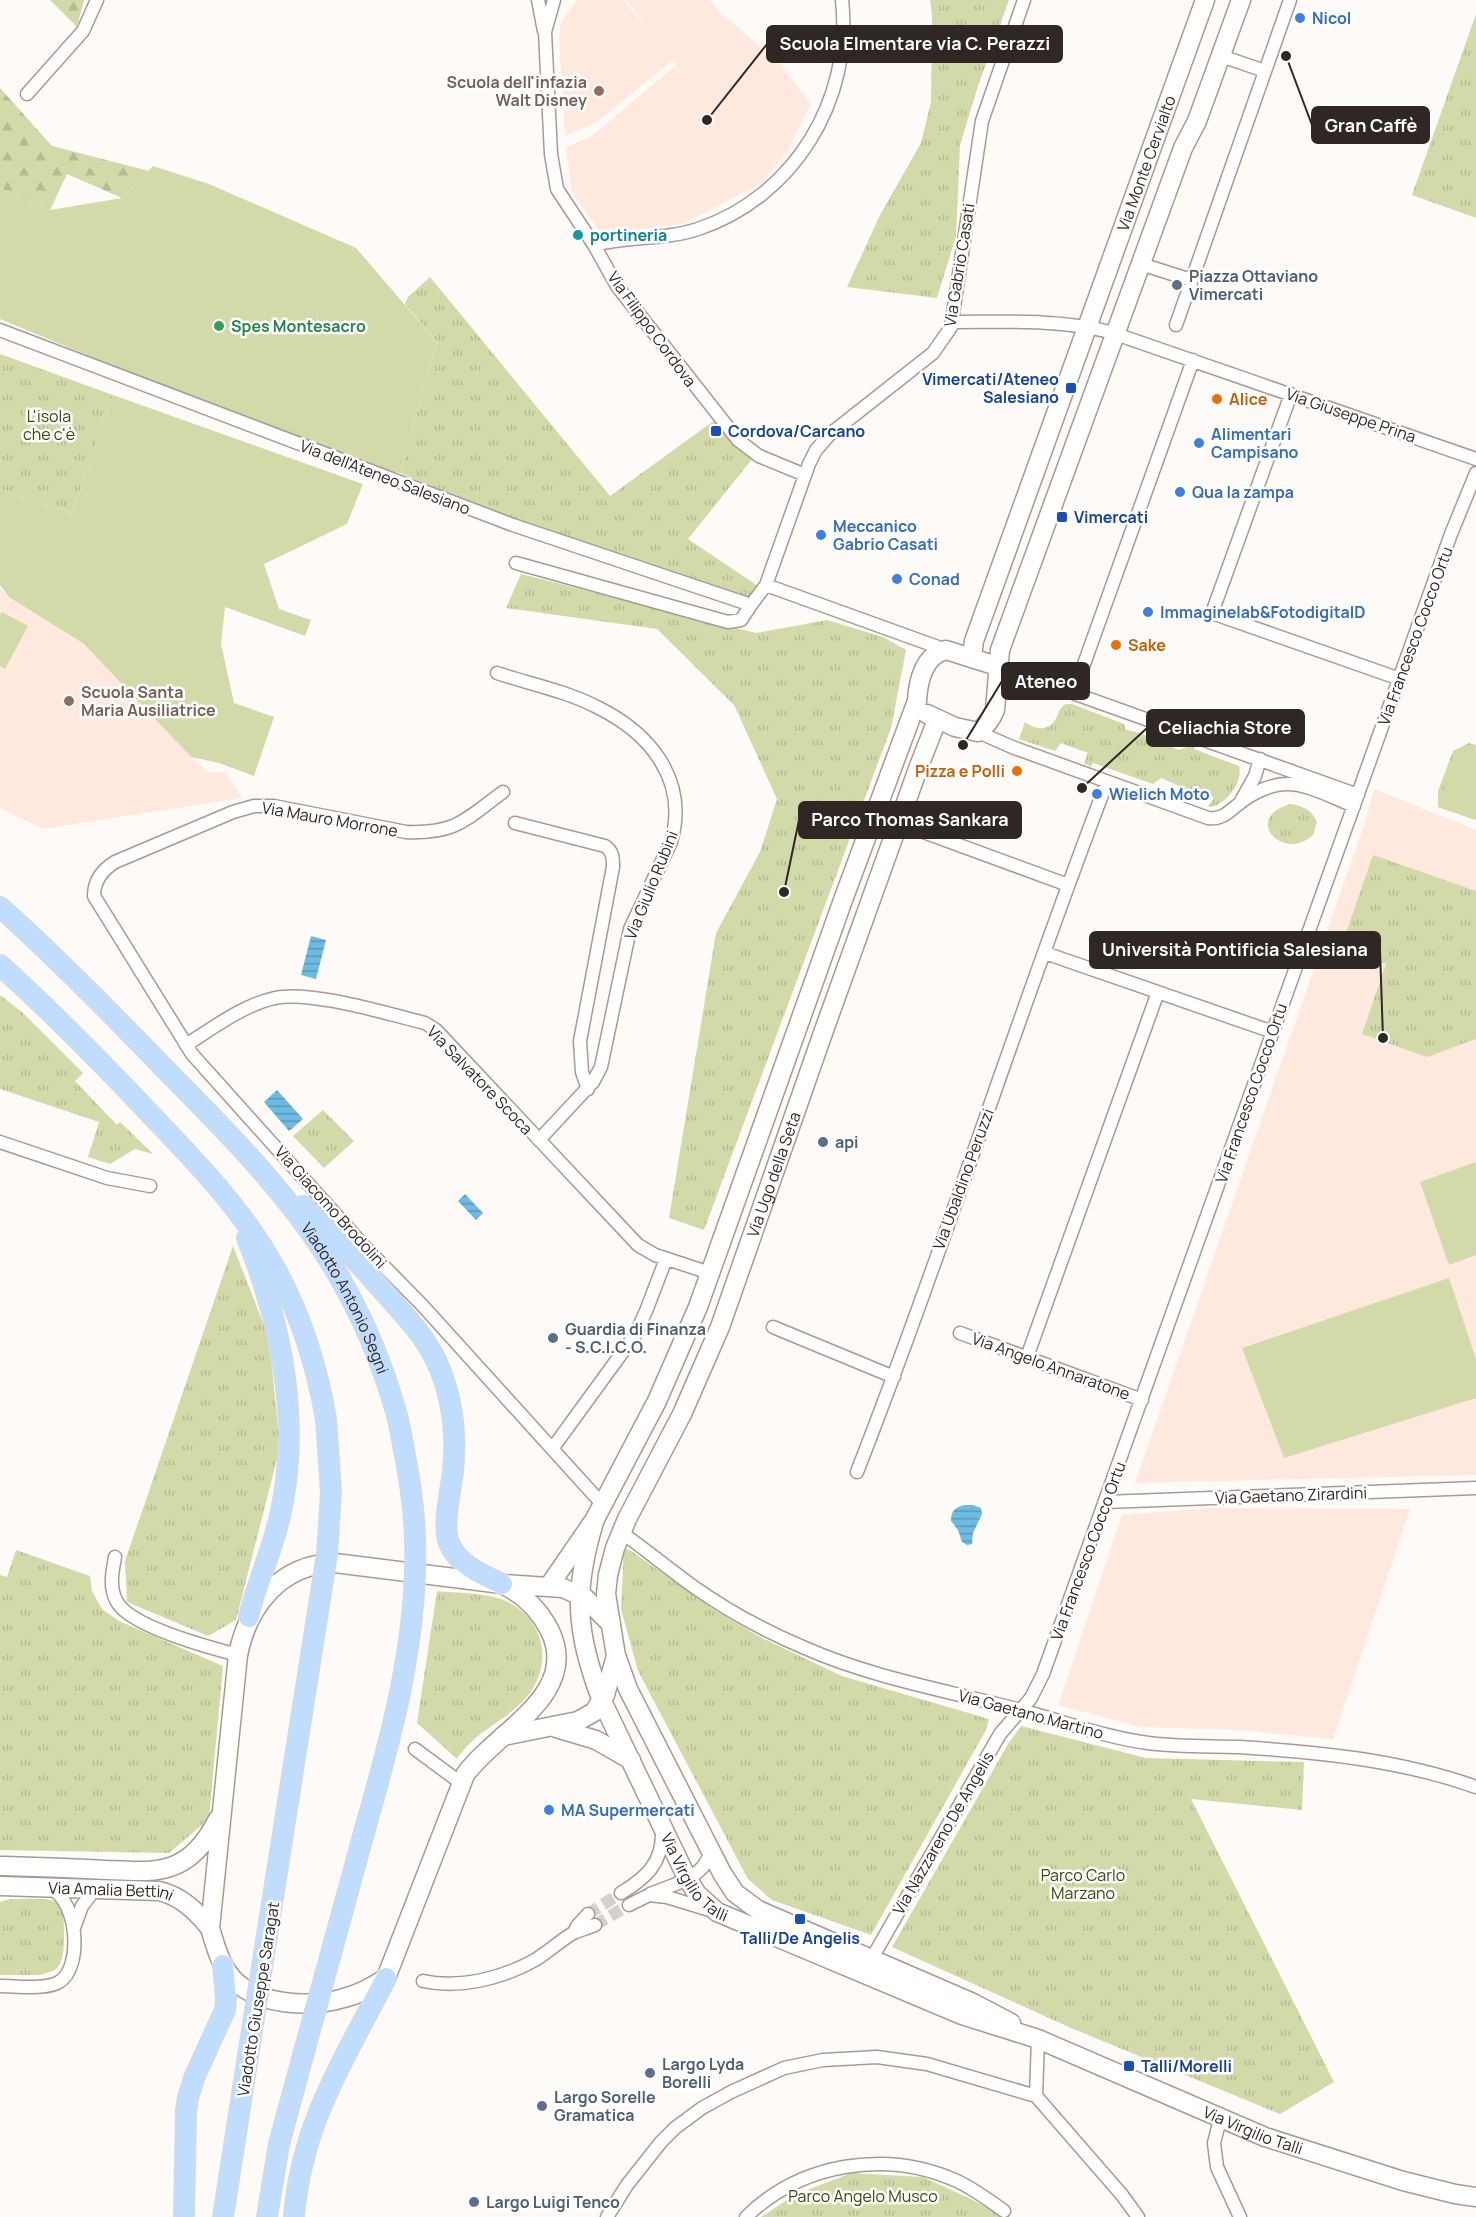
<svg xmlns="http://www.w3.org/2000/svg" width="1476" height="2217" viewBox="0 0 1476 2217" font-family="Manrope,sans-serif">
<defs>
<pattern id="grass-tufts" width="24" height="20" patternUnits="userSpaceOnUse" patternTransform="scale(1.5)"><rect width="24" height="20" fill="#d3daaa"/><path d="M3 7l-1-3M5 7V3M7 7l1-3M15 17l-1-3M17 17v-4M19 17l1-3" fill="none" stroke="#b5bb92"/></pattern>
<pattern id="forest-firs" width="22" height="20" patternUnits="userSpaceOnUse" patternTransform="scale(1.5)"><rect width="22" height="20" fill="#d3daaa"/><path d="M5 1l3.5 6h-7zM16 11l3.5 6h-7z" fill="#b5bb92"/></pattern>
<pattern id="water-rules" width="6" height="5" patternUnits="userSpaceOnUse" patternTransform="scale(1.5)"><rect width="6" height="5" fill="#6dbbe2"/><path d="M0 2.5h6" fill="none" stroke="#5a98b7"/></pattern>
</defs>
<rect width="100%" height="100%" fill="#fefaf8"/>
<!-- built -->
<path fill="#ffe9df" d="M 577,0 L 623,0 L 656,39 L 626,0 L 710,0 L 720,12 L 779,63 L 811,104 L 787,152 L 761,183 L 685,223 L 602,235 L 572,192 L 566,147 L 592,136 L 677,64 L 673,60 L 597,122 L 565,136 L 559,39 L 561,22 Z
M 0,588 L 9,597 L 84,644 L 191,757 L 208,772 L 225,772 L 242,798 L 43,829 L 0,808 Z
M 1374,789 L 1476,830 L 1476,1475 L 1135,1483 L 1364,825 Z
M 1212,1508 L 1410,1509 L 1333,1739 L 1239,1730 L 1141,1727 L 1058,1705 L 1122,1515 Z"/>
<!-- grass -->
<path fill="url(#grass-tufts)" d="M 930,0 L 1009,0 L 978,86 L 960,145 L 956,236 L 937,298 L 847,287 L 880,215 L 921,143 L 931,102 L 932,15 Z
M 1476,14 L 1476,218 L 1412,195 Z
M 430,277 L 610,496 L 715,420 L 753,458 L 688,539 L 761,588 L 750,601 L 527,526 L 400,473 L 437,342 L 405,304 L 408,297 Z
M 0,354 L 113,395 L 72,513 L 0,489 Z
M 521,574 L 756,633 L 827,620 L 883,637 L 906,650 L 891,728 L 704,1230 L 669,1218 L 716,933 L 760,852 L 777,799 L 734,705 L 657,629 L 506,608 Z
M 1066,704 L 1072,704 L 1124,724 L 1126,730 L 1141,733 L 1157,742 L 1161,736 L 1174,740 L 1169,746 L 1179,750 L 1195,744 L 1194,749 L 1239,766 C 1244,782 1224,807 1208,807 L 1214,798 L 1200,789 L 1195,793 L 1161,778 L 1153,784 L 1093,763 L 1091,767 L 1084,763 L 1088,753 L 1061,743 L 1055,751 L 1019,739 L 1025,722 C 1034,729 1048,732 1055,720 C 1060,713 1058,708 1066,704 Z
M 1469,743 L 1476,745 L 1476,820 L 1438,807 L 1438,791 L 1453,751 Z
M 1291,804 C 1303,806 1312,810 1317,822 L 1313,835 C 1283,863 1241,817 1291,804 Z
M 1373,855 L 1476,891 L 1476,1039 L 1427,1057 L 1362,1034 L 1386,964 L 1341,947 Z
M 0,995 L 23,1013 L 83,1073 L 75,1081 L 117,1125 L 120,1122 L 153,1154 L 135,1149 L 110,1164 L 88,1157 L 99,1122 L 0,1089 Z
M 323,1110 L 354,1141 L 324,1168 L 293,1136 Z
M 233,1246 L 269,1338 L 280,1447 L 236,1620 L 208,1636 L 127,1602 L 125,1561 Z
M 624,1549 L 630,1550 L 713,1609 L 762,1638 L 842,1676 L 989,1719 L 986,1730 L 871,1935 L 772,1900 L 748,1879 L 638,1671 L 621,1609 Z
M 16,1550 L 90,1576 L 92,1591 L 102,1609 L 119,1621 L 223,1666 L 209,1819 L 169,1853 L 0,1850 L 0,1575 L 7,1577 Z
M 437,1591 C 456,1593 484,1593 501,1599 C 544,1615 556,1664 525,1699 C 503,1723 476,1730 457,1759 L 417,1723 Z
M 1021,1726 L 1146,1758 L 1304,1762 L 1302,1810 L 1191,1799 L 1334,2082 L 1280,2114 L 1071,2028 L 892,1947 L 1008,1744 Z
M 11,1899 C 22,1899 50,1897 58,1903 C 66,1911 65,1948 62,1958 C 61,1963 58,1967 55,1970 L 40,1975 L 0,1975 L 0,1902 Z
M 851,2173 L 923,2177 L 971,2199 L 1004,2217 L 761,2217 L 795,2195 Z"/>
<!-- forest -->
<path fill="url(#forest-firs)" d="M 50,0 L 84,0 L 77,27 Z
M 0,88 L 52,146 L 149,171 L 122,198 L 67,174 L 50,210 L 0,188 Z"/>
<!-- garden -->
<path fill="#d3daaa" d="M 153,166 L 209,184 L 356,248 L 437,342 L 400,473 L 388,471 L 193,399 L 0,319 L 0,188 L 50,210 L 122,198 Z
M 113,395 L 363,484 L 347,524 L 264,564 L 279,609 L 311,620 L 305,636 L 225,607 L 221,644 L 234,703 L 274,717 L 254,776 L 219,763 L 191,757 L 84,644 L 9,597 L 0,585 L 0,489 L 72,513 Z
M 2,612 L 28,626 L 5,669 L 0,666 L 0,615 Z
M 1453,763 L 1476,771 L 1476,820 L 1438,807 Z
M 1476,1162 L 1476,1255 L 1449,1265 L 1420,1182 Z
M 1449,1278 L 1476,1359 L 1476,1398 L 1284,1458 L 1242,1348 Z"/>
<!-- water -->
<path fill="url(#water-rules)" d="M 311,936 L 326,940 L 316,979 L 301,975 Z
M 277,1090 L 303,1119 L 289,1131 L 264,1102 Z
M 465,1194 L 483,1213 L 476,1220 L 458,1201 Z
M 965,1505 L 973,1505 L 981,1508 L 982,1514 L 973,1533 L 972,1544 L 967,1545 L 962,1542 L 958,1530 L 951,1521 C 951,1511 955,1507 965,1505 Z"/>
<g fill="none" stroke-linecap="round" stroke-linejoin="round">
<!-- street-tunnel -->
<path stroke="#d4d0ce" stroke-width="12" stroke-dasharray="12 6" stroke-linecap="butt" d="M 588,1914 L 621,1893
M 595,1925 L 629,1905"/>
<defs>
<path id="street" d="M 538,0 L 544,31
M 554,0 L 545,32 L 551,154 L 557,189 L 594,245 L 617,286 L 738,440 L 759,456 L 805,475
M 1221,56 L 1265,71
M 27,94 L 83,31 L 97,0
M 594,245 C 628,236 665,240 698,229 C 794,197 853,100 842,0
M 1141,264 L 1191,280
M 953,322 C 1005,322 1059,319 1110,332 L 1476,459
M 1176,325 L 1290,0
M 0,330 L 513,525 L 751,605 L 766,585 L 809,464 L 816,450 L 829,435 L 933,353 L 951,327 L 982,121 L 1024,0
M 1291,394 L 1212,613 L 1400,679
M 516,563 L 728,622 L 741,620 L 751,605
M 766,585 L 946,650
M 1000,667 L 1358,795
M 497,673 C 530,684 566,691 597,707 C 650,733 689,780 671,842 L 630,929 L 601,1067 L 593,1082 L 539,1140
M 1074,692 L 1193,360
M 978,732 L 1012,747 L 1208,818 C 1223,820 1229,811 1240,803 C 1252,793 1271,784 1287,784 C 1309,784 1333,798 1354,806
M 503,792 C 465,820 456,834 406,832 L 274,806 L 254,806 L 233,812 L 115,862 C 102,870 94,881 94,896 L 192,1054 L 365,1247 L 422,1305 L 603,1505
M 1241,801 L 1255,776 L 1260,759
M 515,823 L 605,846 C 613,851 613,858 613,867 L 580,1041 L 582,1072 L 588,1089
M 899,823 L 1068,885
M 1045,953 L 1273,1032
M 186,1045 C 213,1028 243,1005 275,998 C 310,990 388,1014 425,1023 L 436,1030 L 638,1245 L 655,1255 L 710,1273
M 0,1142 L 107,1178 L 150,1186
M 773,1327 L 894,1377
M 960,1333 L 1142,1400
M 1027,1357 L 1158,992
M 552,1449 L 635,1335 L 646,1311 L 666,1259
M 857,1472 C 946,1244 1019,1010 1107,782
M 1105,1502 L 1476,1488
M 621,1532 C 646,1550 669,1569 694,1587 C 728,1611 767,1632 805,1648 C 873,1678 949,1691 1020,1710 C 1063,1721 1103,1737 1148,1743 C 1178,1747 1208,1746 1239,1747 C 1319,1752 1400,1760 1476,1787
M 115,1557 C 112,1573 109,1588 117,1602 C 131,1627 211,1648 238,1655
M 415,1749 L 461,1783
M 621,1893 C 646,1878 663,1863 662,1831
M 650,1894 C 672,1885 705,1878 710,1852
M 629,1905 L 649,1895 L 667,1897 L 713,1911
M 74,1928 L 82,1906 L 95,1889
M 574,1933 L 577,1926 L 588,1914
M 871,1960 L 1000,1734 L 1031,1698 L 1043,1674 L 1451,534 L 1476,473
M 423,1981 C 460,1989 503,1978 535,1960 C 548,1952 560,1941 573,1933 C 580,1930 588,1928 595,1925
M 0,1986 C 16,1986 46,1990 59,1982 C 83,1968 78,1901 51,1889
M 1036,2096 L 1038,2039
M 1220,2119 L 1214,2143 L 1217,2167 L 1240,2217
M 607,2217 L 627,2185 L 661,2142 L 675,2128 L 702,2108 L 731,2092 L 784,2068 L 823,2060 L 877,2057 L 927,2064 L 1036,2096 L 1122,2195 L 1138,2217
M 746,2217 C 801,2163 887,2149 957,2181 C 974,2189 989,2200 1004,2211"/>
<g id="secondary">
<path id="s1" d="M 972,657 L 974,641 L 1205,0"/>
<path d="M 927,714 L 955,727 L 978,732 C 986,726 991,720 995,710 L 1000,650 L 1183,148 L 1197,121 L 1241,0"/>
<path id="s2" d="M 595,1519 C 573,1590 575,1632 602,1701 L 687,1878 L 697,1894 L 717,1912 L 962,2015 L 1038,2039 L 1265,2137 L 1403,2181 L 1455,2194 L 1476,2197"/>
<path d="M 502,1584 C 523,1594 539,1609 550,1631 C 581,1695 495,1732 465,1775 L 386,1978 C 373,1987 359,1994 344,1998 C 311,2008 257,2006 232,1978 C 220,1964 215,1945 210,1928 L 238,1655 C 248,1605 281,1564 335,1563 L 502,1584 L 563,1588 L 585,1598 L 611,1624"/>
<path d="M 549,1586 L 595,1519 L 657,1401 L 698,1307 L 843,900 L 917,701 C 918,681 924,655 946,650 L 1000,667"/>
<path d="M 617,1658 L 628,1689 L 722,1873 L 735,1893 L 758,1910 L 973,2003 L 1011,2023"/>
<path d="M 556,1728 L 596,1740 L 631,1760"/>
<path id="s3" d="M 503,1736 L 578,1721 L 594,1712 L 605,1695 L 616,1656 L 606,1594 L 608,1575 L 615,1548 L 627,1519 L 682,1414 L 720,1327 L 823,1033 L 919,766 L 937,720"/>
<path d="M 0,1866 C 35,1867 71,1868 106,1870 C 127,1870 150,1874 170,1867 C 193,1860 208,1839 218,1819"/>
<path id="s4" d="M 0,1886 L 159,1891 C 181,1896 196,1911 210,1928"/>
</g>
<g id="primary">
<path id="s5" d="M 0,907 C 57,958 110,1012 163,1067 C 220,1125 280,1184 324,1252 C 357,1303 382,1360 398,1419"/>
<path d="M 0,965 C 54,1014 105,1066 155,1119 C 200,1166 246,1214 277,1272 C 302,1318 317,1367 326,1419"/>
<path d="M 303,1206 C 331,1234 358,1262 384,1292 C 403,1313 423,1334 436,1360 C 452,1395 457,1433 453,1471 C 451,1490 442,1526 449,1543 C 457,1564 482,1575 502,1584"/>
<path d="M 247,1238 C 282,1326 301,1423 280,1516 C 272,1551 257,1583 249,1617"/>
<path d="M 184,2217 L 186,2111 L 188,2098 L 194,2078 L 225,2010 L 226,1998 L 223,1965"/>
<path d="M 223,2217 L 248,2056"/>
<path d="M 267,2217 L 279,2144 L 304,2052"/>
<path d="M 294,2217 C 301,2124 345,2058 386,1978"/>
</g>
</defs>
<!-- street casing -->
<use href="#street" stroke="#ab9991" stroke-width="15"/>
<!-- secondary casing -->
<use href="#secondary" stroke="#ab9991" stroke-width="21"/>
<!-- primary casing -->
<use href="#primary" stroke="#d9d8d8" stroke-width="22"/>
<!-- street -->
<use href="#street" stroke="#fff" stroke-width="12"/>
<!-- secondary -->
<use href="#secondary" stroke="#fff" stroke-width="18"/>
<!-- primary -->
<use href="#primary" stroke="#c1ddfd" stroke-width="20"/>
<defs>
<path id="primary-bridge" d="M 304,2052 C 324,1978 345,1904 365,1829 C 392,1735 418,1639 415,1540 C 414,1498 406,1459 398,1419
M 248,2056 L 327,1554 L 331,1492 L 326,1419"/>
</defs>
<!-- primary-bridge casing -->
<use href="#primary-bridge" stroke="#d9d8d8" stroke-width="22" stroke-linecap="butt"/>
<!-- primary-bridge -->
<use href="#primary-bridge" stroke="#c1ddfd" stroke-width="20"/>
</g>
<!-- markers -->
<g fill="#3f7fe0" stroke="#fff" stroke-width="2">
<circle cx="1300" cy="18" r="6"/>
<circle cx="1199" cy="443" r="6"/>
<circle cx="1180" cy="492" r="6"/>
<circle cx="821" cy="535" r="6"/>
<circle cx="897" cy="579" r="6"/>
<circle cx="1148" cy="612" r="6"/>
<circle cx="1097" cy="794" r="6"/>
<circle cx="549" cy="1810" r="6"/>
</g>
<g fill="#8d6e63" stroke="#fff" stroke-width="2">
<circle cx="599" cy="91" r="6"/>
<circle cx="69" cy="701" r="6"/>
</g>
<circle fill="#0f9aa8" stroke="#fff" stroke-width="2" cx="578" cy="235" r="6"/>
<g fill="#5c6f8a" stroke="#fff" stroke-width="2">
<circle cx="1177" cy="285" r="6"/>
<circle cx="823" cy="1142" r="6"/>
<circle cx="553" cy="1338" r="6"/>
<circle cx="650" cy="2073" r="6"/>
<circle cx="542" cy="2106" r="6"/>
<circle cx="474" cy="2202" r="6"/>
</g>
<circle fill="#2e9e5b" stroke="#fff" stroke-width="2" cx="219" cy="326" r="6"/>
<g fill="#1a4fb4" stroke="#fff" stroke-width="2">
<rect x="1065" y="382" width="12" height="12" rx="3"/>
<rect x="710" y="425" width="12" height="12" rx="3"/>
<rect x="1056" y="511" width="12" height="12" rx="3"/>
<rect x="794" y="1913" width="12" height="12" rx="3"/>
<rect x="1123" y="2060" width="12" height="12" rx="3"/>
</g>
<g fill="#e8710a" stroke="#fff" stroke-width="2">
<circle cx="1217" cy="399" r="6"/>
<circle cx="1116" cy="645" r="6"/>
<circle cx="1017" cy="771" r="6"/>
</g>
<g text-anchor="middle" stroke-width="5" stroke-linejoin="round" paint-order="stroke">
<!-- shop labels -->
<g font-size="16" font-weight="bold" fill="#366cbe" stroke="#fff" text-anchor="start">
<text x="1312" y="24">Nicol</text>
<text x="1211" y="440">Alimentari<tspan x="1211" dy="18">Campisano</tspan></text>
<text x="1192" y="498">Qua la zampa</text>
<text x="833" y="532">Meccanico<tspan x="833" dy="18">Gabrio Casati</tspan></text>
<text x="909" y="585">Conad</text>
<text x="1160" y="618">Immaginelab&amp;FotodigitalD</text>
<text x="1109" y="800">Wielich Moto</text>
<text x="561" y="1816">MA Supermercati</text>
</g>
<!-- education labels -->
<g font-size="16" font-weight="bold" fill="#785e54" stroke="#fff" text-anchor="end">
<text x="587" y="88">Scuola dell'infazia<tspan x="587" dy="18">Walt Disney</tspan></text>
<text x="81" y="698" text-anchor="start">Scuola Santa<tspan x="81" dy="18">Maria Ausiliatrice</tspan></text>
</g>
<!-- street labels -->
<g font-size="16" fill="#2e2724" stroke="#fff">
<text dy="6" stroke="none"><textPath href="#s1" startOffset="524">Via Monte Cervialto</textPath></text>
<text transform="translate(959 265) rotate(-81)" y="6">Via Gabrio Casati</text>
<text transform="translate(652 329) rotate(54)" y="6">Via Filippo Cordova</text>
<text transform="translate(1351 415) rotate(19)" y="6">Via Giuseppe Prina</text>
<text transform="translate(385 477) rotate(21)" y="6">Via dell'Ateneo Salesiano</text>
<text transform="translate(1415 636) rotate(-70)" y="6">Via Francesco Cocco Ortu</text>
<text transform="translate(330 819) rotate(10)" y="6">Via Mauro Morrone</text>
<text transform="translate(651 885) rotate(-68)" y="6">Via Giulio Rubini</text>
<text transform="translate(480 1080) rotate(46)" y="6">Via Salvatore Scoca</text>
<text transform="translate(1251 1093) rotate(-71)" y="6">Via Francesco Cocco Ortu</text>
<text dy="6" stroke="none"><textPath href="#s3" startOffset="672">Via Ugo della Seta</textPath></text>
<text transform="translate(963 1179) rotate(-70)" y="6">Via Ubaldino Peruzzi</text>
<text transform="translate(331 1207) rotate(48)" y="6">Via Giacomo Brodolini</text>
<text dy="6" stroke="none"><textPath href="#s5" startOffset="525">Viadotto Antonio Segni</textPath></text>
<text transform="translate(1051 1366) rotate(20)" y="6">Via Angelo Annaratone</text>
<text transform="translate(1291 1495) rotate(-2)" y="6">Via Gaetano Zirardini</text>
<text transform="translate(1088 1551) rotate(-70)" y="6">Via Francesco Cocco Ortu</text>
<text transform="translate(1031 1714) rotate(15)" y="6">Via Gaetano Martino</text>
<text transform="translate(943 1833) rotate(-60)" y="6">Via Nazzareno De Angelis</text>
<text dy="6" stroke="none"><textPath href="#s2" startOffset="387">Via Virgilio Talli</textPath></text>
<text dy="6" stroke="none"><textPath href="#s4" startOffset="111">Via Amalia Bettini</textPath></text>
<text transform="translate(258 1999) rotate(-81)" y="6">Viadotto Giuseppe Saragat</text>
<text dy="6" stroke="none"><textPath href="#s2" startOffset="1008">Via Virgilio Talli</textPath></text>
</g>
<!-- culture labels -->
<g font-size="16" font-weight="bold" fill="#0d838f" stroke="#fff" text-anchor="start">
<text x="590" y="241">portineria</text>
</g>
<!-- service labels -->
<g font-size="16" font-weight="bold" fill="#4e5e75" stroke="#fff" text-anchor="start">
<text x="1189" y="282">Piazza Ottaviano<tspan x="1189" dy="18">Vimercati</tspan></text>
<text x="835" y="1148">api</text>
<text x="565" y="1335">Guardia di Finanza<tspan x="565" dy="18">- S.C.I.C.O.</tspan></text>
<text x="662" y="2070">Largo Lyda<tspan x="662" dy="18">Borelli</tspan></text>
<text x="554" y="2103">Largo Sorelle<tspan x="554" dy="18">Gramatica</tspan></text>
<text x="486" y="2208">Largo Luigi Tenco</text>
</g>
<!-- leisure labels -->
<g font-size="16" font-weight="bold" fill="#27864d" stroke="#fff" text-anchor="start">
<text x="231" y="332">Spes Montesacro</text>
</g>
<!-- transit labels -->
<g font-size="16" font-weight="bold" fill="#164399" stroke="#fff" text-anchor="start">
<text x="1059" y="385" text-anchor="end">Vimercati/Ateneo<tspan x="1059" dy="18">Salesiano</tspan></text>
<text x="728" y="437">Cordova/Carcano</text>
<text x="1074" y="523">Vimercati</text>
<text x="800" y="1944" text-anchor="middle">Talli/De Angelis</text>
<text x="1141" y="2072">Talli/Morelli</text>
</g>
<!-- food labels -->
<g font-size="16" font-weight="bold" fill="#c56008" stroke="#fff" text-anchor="start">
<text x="1229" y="405">Alice</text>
<text x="1128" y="651">Sake</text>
<text x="1005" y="777" text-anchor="end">Pizza e Polli</text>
</g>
<!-- park labels -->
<g font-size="16" fill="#40450e" stroke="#fff">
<text x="49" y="422">L'isola<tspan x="49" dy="18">che c'è</tspan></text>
<text x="1083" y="1881">Parco Carlo<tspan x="1083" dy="18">Marzano</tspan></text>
<text x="863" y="2202">Parco Angelo Musco</text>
</g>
</g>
<!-- callouts -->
<path fill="none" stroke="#2e2724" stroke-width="2" d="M707 120L767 44M1286 56L1312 125M963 745L1002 681M1082 788L1147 728M784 892L799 820M1383 1038L1380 950"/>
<g fill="#2e2724" stroke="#fff" stroke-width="2">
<circle cx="707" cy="120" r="6"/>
<circle cx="1286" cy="56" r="6"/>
<circle cx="963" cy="745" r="6"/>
<circle cx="1082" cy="788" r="6"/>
<circle cx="784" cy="892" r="6"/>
<circle cx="1383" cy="1038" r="6"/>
</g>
<g fill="#2e2724" stroke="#2e2724" stroke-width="2">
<rect x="767" y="26" width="295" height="36" rx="6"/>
<rect x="1312" y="107" width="117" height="36" rx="6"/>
<rect x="1002" y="663" width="87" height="36" rx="6"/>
<rect x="1147" y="710" width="157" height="36" rx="6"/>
<rect x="799" y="802" width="222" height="36" rx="6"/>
<rect x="1090" y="932" width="290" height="36" rx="6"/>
</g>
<g font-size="18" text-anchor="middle" font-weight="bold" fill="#fff">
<text x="915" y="50">Scuola Elmentare via C. Perazzi</text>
<text x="1371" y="132">Gran Caffè</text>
<text x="1046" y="688">Ateneo</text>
<text x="1225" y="734">Celiachia Store</text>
<text x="910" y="826">Parco Thomas Sankara</text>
<text x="1235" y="956">Università Pontificia Salesiana</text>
</g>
</svg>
